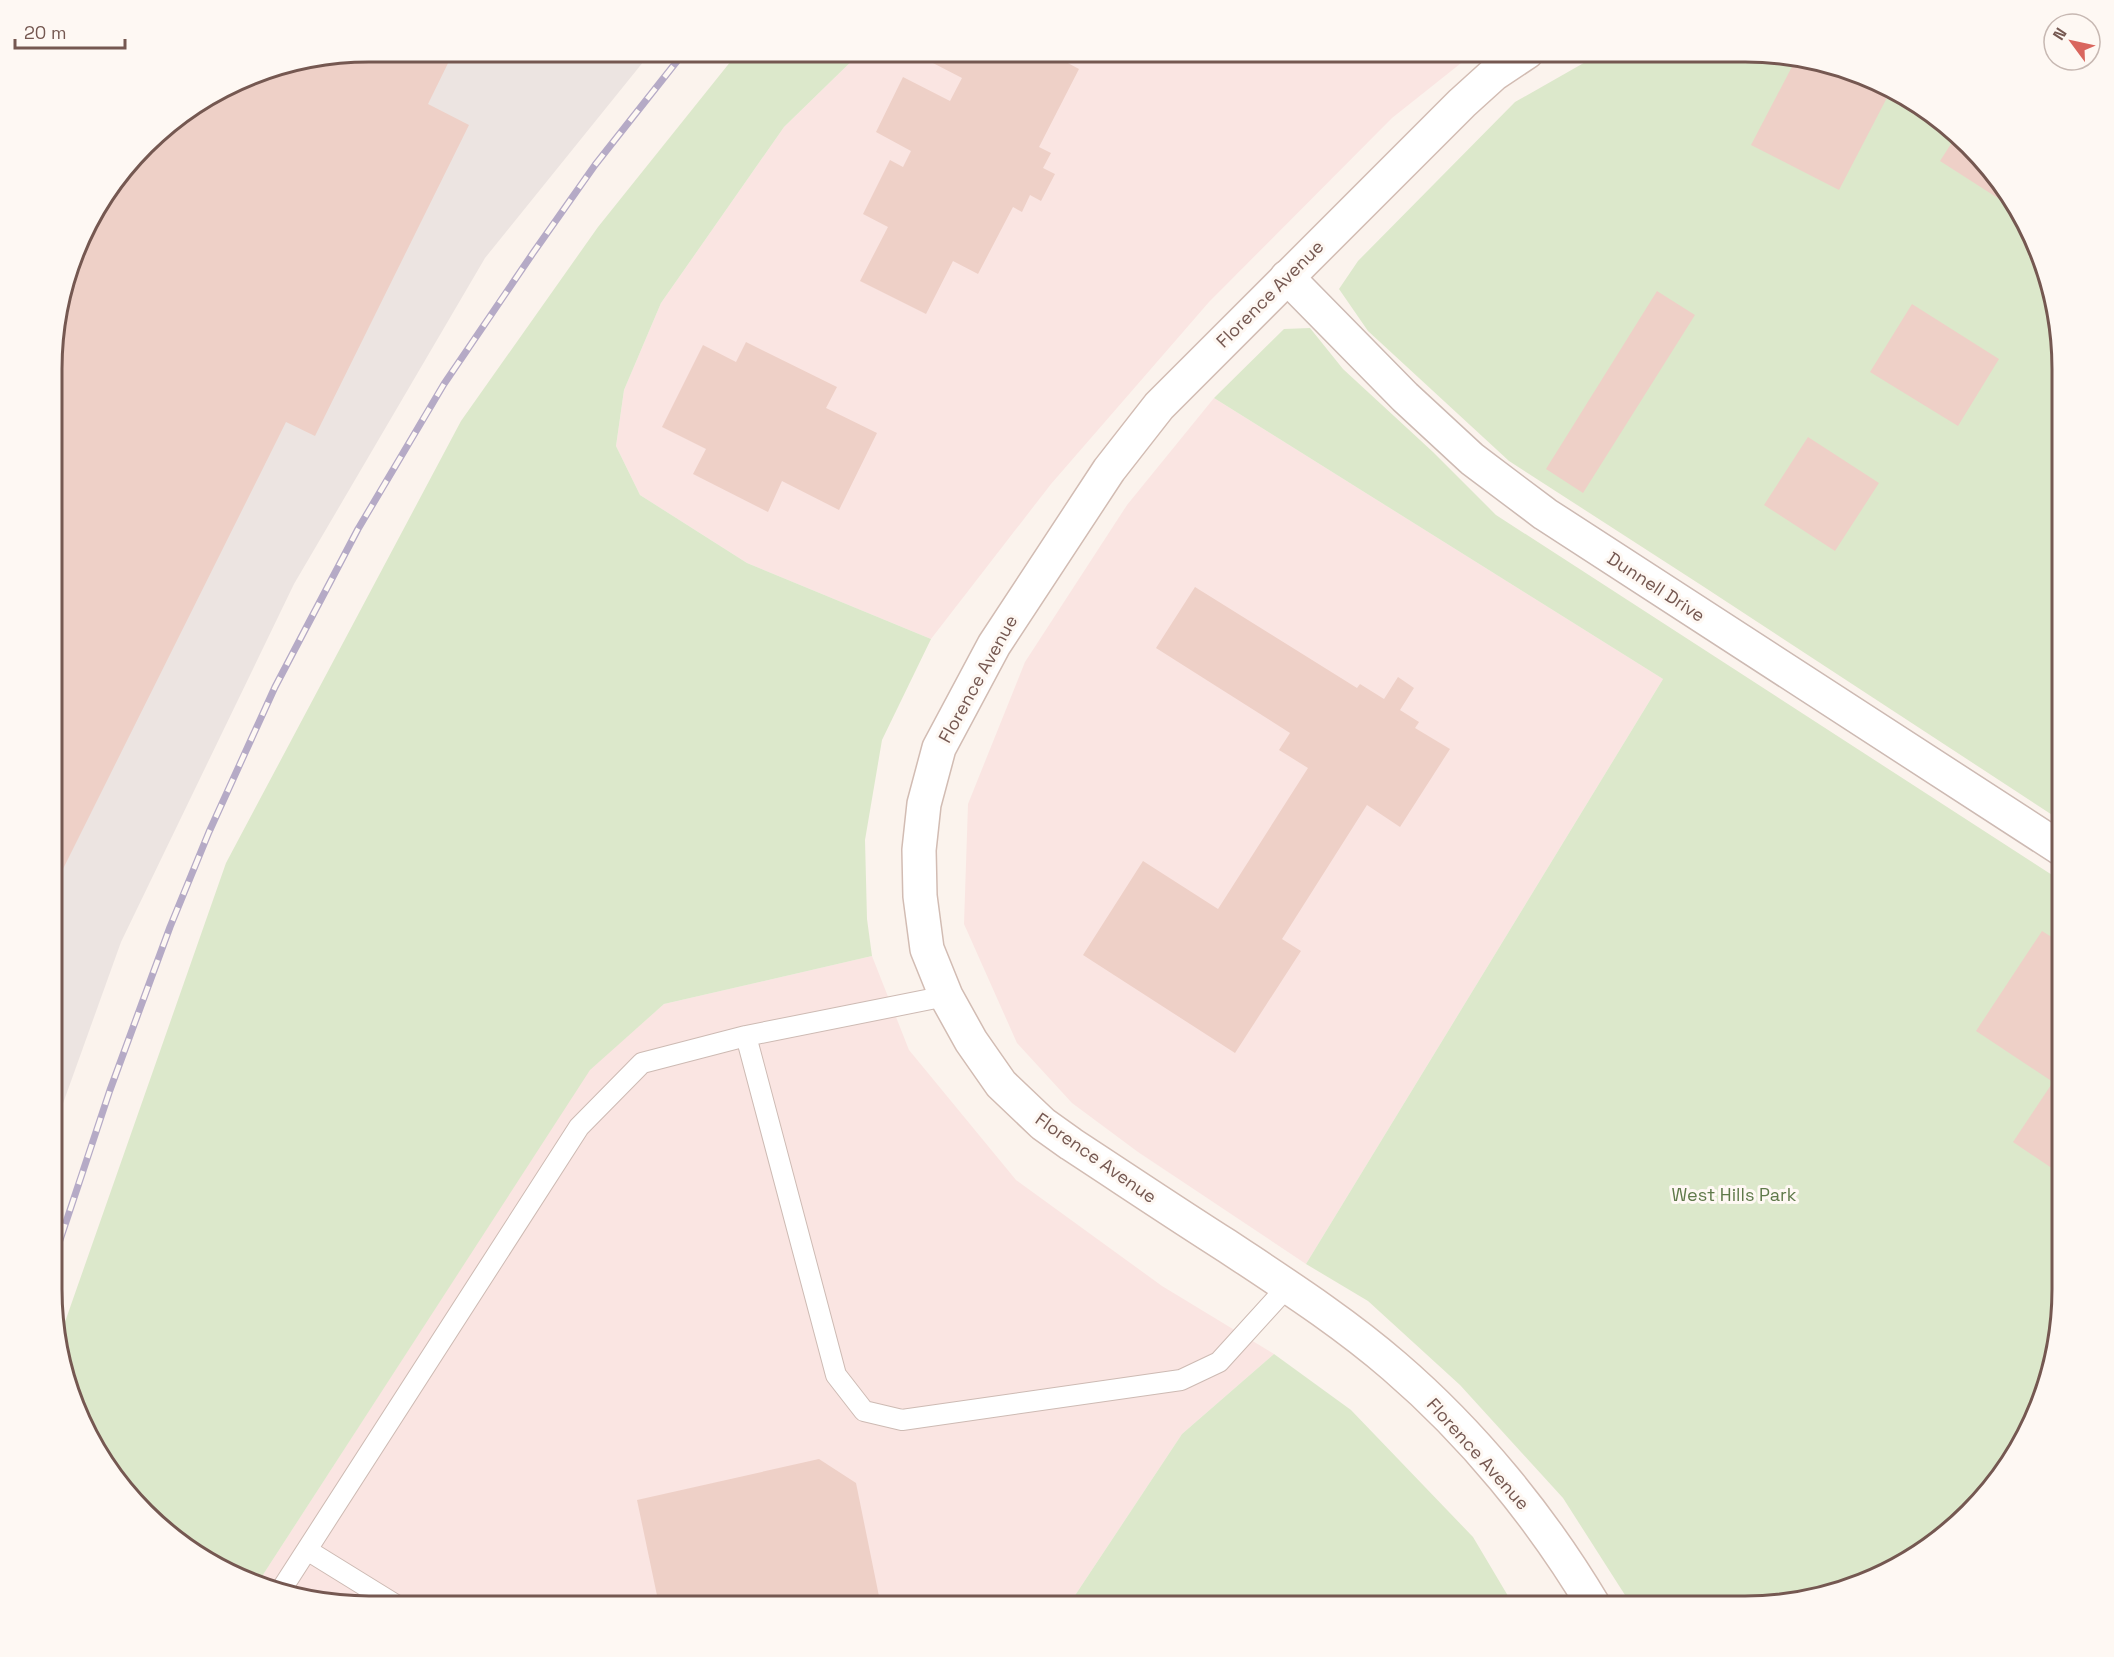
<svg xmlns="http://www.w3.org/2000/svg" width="2114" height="1657" viewBox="0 0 2114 1657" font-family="'Space Grotesk',sans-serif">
<rect width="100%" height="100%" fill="#fbf3ed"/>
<!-- commercial -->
<path fill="#fae5e2" d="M 862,51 L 1475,52 L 1392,118 L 1209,302 L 1051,484 L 931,639 L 747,563 L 640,495 L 616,446 L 624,390 L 661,303 L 784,127 Z
M 1214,398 L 1663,679 L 1306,1264 L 1138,1152 L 1072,1103 L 1017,1043 L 964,924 L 968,804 L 1025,662 L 1127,505 Z
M 872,956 L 909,1050 L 1016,1180 L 1162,1286 L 1274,1354 L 1182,1434 L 1068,1606 L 348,1605 L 257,1584 L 589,1070 L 664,1004 Z"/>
<!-- industrial -->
<path fill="#ece4e1" d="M 368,51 L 652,51 L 485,258 L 294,584 L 121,942 L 52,1134 L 54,327 L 93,210 L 159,130 L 266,68 Z"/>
<!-- green -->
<path fill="#dce8cb" d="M 739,51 L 862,51 L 784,127 L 661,303 L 624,390 L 616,446 L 640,495 L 747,563 L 931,639 L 882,740 L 865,840 L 867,919 L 872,956 L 664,1004 L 590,1070 L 257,1584 L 247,1582 L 159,1527 L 84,1429 L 59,1339 L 226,863 L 461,421 L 598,227 Z
M 1603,52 L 1766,52 L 1867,75 L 1955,130 L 1998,175 L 2039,247 L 2063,368 L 2063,822 L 1701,585 L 1509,461 L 1368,331 L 1339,289 L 1358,261 L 1515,102 Z
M 1310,328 L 1343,369 L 1433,452 L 1496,515 L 2063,882 L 2062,1310 L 2039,1410 L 1984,1498 L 1922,1552 L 1867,1582 L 1746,1606 L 1632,1606 L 1563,1498 L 1460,1385 L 1368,1301 L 1306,1264 L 1663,679 L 1214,398 L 1284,329 Z
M 1274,1354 L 1351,1410 L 1473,1537 L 1514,1606 L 1068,1606 L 1182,1434 Z"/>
<!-- building -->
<path fill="#eed0c7" d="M 368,51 L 454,51 L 428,104 L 469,125 L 315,436 L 286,422 L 53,889 L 54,327 L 93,210 L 159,130 L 266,68 Z
M 939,51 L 1055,51 L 1053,55 L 1079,69 L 1039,147 L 1051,153 L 1043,168 L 1055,174 L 1041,201 L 1030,195 L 1022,212 L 1013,207 L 978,274 L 953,261 L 926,314 L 860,281 L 888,227 L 863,214 L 890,160 L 903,167 L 911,151 L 876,132 L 903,77 L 950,101 L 962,78 L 933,63 Z
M 1796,59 L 1867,75 L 1891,90 L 1839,190 L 1751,145 Z
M 1958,133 L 1998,175 L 2018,211 L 1940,161 Z
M 1657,291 L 1695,315 L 1583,493 L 1546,469 Z
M 1912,304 L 1999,359 L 1958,426 L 1870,372 Z
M 746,342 L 837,387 L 826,408 L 877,433 L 839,510 L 782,481 L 768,512 L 693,474 L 706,449 L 662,427 L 703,345 L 736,362 Z
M 1808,437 L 1879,483 L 1835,551 L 1764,505 Z
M 1195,587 L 1357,688 L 1360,684 L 1384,699 L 1398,677 L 1414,688 L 1400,710 L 1419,722 L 1415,728 L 1450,749 L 1400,827 L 1367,805 L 1282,939 L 1301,951 L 1235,1053 L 1083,955 L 1143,861 L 1218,909 L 1308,768 L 1279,750 L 1290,733 L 1156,648 Z
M 2042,931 L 2063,944 L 2062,1175 L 2013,1142 L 2053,1082 L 1976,1031 Z
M 819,1459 L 856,1483 L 881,1606 L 659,1605 L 637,1500 Z"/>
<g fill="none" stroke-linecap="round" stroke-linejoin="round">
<defs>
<path id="lane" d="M 746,1036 L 836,1375 L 864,1411 L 902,1420 L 1181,1380 L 1219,1362 L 1288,1286
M 307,1550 L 396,1605
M 281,1590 L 579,1127 L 642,1063 L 746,1036 L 946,996"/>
<path id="street" d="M 1287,277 L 1405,397 L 1472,459 L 1545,514 L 2063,850"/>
<path id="secondary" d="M 1527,52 L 1494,74 L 1462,103 L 1159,406 L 1109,470 L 994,645 L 939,748 L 924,804 L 919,850 L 920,896 L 927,949 L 946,996 L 971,1041 L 1001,1084 L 1043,1124 L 1071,1144 C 1123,1178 1175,1213 1227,1246 C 1284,1284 1342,1321 1394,1366 C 1472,1433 1541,1517 1594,1606"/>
</defs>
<!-- lane casing -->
<use href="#lane" stroke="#cdbab3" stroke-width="22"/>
<!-- street casing -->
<use href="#street" stroke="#cdbab3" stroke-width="36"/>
<!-- secondary casing -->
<use href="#secondary" stroke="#d2bcb3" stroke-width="36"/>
<!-- lane -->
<use href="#lane" stroke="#fff" stroke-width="20"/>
<!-- street -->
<use href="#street" stroke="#fff" stroke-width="33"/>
<!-- secondary -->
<use href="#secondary" stroke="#fff" stroke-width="33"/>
<defs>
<path id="rail" d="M 52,1264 L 110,1090 L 170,927 L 209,832 L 275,687 L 358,529 L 444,384 L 533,253 L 595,165 L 685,51"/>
</defs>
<!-- rail casing -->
<use href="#rail" stroke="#b5aac6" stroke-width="7"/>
<!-- rail -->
<use href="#rail" stroke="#fef8f3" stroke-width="4.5" stroke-dasharray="14" stroke-linecap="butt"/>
</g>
<g text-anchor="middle" stroke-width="6" stroke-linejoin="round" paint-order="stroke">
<!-- street labels -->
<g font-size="18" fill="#755851" stroke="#fef8f3">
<text transform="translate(1270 294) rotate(-45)" y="6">Florence Avenue</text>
<text transform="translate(1656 587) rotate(33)" y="6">Dunnell Drive</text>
<text transform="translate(978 679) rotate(-61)" y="6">Florence Avenue</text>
<text transform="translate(1096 1158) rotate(35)" y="6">Florence Avenue</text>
<text transform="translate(1478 1454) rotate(48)" y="6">Florence Avenue</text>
</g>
<!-- park labels -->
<g font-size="18" fill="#5f794a" stroke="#fef8f3">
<text x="1734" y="1201">West Hills Park</text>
</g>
</g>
<!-- crop -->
<path d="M0 0H2114V1657H0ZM369 62H1745A307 307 0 0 1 2052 369V1289A307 307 0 0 1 1745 1596H369A307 307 0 0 1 62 1289V369A307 307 0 0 1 369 62Z" fill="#fef8f3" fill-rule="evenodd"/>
<path fill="none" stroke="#755851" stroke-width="3" d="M369 62H1745A307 307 0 0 1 2052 369V1289A307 307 0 0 1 1745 1596H369A307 307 0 0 1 62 1289V369A307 307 0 0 1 369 62Z"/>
<!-- north arrow -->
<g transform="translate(2072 42) rotate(303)"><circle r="28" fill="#fef8f3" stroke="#c7b8b2" stroke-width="1.5"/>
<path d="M0-4.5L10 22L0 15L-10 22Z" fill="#d9665e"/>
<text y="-9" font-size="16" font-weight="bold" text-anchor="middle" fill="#755851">N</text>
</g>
<!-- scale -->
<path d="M15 39v9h110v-9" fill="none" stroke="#755851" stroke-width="3"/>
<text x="24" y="39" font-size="18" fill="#755851" stroke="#fef8f3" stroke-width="4.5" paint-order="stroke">20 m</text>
</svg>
